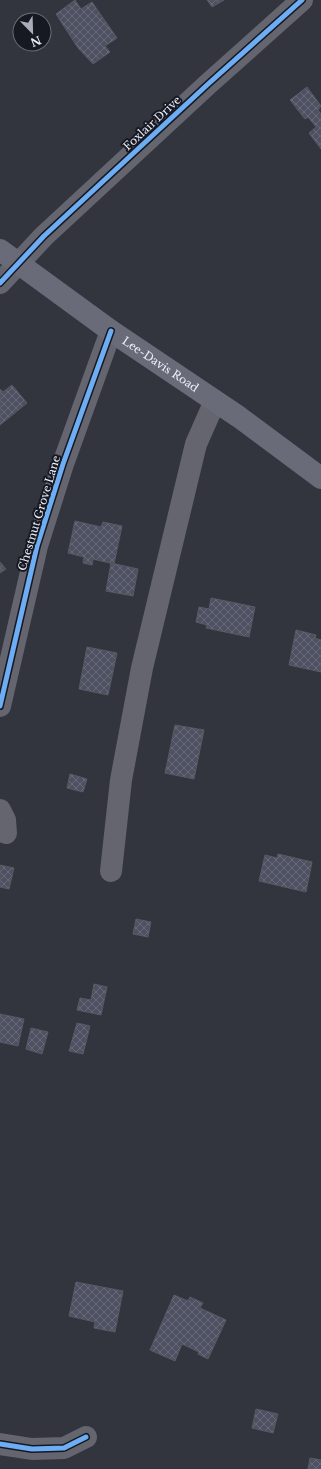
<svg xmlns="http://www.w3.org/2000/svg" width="321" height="1469" viewBox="0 0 321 1469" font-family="'Libre Baskerville',serif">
<defs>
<pattern id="building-cross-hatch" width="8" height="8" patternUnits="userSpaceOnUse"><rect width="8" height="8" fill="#4e5161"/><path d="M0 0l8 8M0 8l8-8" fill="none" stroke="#686a79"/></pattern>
</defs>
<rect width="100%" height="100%" fill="#32343e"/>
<!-- building -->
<path fill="url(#building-cross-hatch)" stroke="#585a63" d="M 75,0 L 81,9 L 92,2 L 117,38 L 105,46 L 110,52 L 93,64 L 78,48 L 56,14 Z
M 207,0 L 224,0 L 212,7 Z
M 307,87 L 321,106 L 318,110 L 321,114 L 321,149 L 309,133 L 316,127 L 308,117 L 305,119 L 290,100 Z
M 12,385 L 27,403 L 0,425 L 0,389 L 3,392 Z
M 75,521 L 101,527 L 103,522 L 122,526 L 114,564 L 93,559 L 92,565 L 83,563 L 84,557 L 68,553 Z
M 0,562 L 6,569 L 0,573 Z
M 111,563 L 138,569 L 133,596 L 106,591 Z
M 211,598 L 255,607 L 249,637 L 206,628 L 207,625 L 196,622 L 199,607 L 209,609 Z
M 296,630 L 316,635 L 315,638 L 321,640 L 321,672 L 289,665 Z
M 87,647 L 117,653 L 108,695 L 79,689 Z
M 175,725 L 204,730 L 194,779 L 165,773 Z
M 70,774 L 87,779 L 83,792 L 67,788 Z
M 278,854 L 312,862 L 306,892 L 259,881 L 265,855 L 277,858 Z
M 0,865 L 14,868 L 9,889 L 0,887 Z
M 136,919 L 151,922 L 148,937 L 133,934 Z
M 94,984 L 107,987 L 101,1015 L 77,1010 L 80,998 L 91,1000 Z
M 0,1014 L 24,1019 L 18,1046 L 0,1042 Z
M 77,1023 L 90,1026 L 83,1054 L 69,1051 Z
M 31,1028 L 48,1032 L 42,1054 L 26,1049 Z
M 76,1282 L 123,1291 L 115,1332 L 94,1328 L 95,1322 L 69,1316 Z
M 174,1295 L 188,1301 L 190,1297 L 203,1303 L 200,1308 L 226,1320 L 208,1359 L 198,1354 L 199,1352 L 182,1344 L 175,1361 L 150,1350 Z
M 256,1409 L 278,1414 L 273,1433 L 252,1428 Z
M 310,1458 L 321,1460 L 321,1469 L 308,1469 Z"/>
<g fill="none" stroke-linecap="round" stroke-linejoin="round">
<!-- minor -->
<path stroke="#64656e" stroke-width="22" d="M 0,283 L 44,236 L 207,85 L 302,0
M 0,706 L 37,546 L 63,464 L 111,331
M 0,810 L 5,820 L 6,833
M 111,871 L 121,780 L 142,668 L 196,444 L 215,401
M 0,1444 L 32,1449 L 64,1448 L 86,1437"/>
<!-- major -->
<path stroke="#696b79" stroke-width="22" id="s1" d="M 0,250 L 111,331 L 239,417 L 321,478"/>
<defs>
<path id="cycleway" d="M 0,283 L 44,236 L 207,85 L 302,0
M 0,706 L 37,546 L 63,464 L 111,331
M 0,1444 L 32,1449 L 64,1448 L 86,1437"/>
</defs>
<!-- cycleway casing -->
<use href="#cycleway" stroke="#171922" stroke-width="8"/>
<!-- cycleway -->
<use href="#cycleway" stroke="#6dadf4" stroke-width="5"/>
</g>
<g text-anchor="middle" stroke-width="4" stroke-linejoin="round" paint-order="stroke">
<!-- street labels -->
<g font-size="11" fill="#ebeffc" stroke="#171922">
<text transform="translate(152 123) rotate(-43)" y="4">Foxlair Drive</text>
<text dy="4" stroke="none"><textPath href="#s1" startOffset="197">Lee-Davis Road</textPath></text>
<text transform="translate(39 513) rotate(-73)" y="4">Chestnut Grove Lane</text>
</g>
</g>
<!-- north arrow -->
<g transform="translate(32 32) rotate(157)"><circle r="19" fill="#171922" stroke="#6c6f79"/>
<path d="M0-3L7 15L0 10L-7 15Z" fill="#aaaeba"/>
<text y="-6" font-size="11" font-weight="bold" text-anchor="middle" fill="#ebeffc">N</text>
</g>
</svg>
